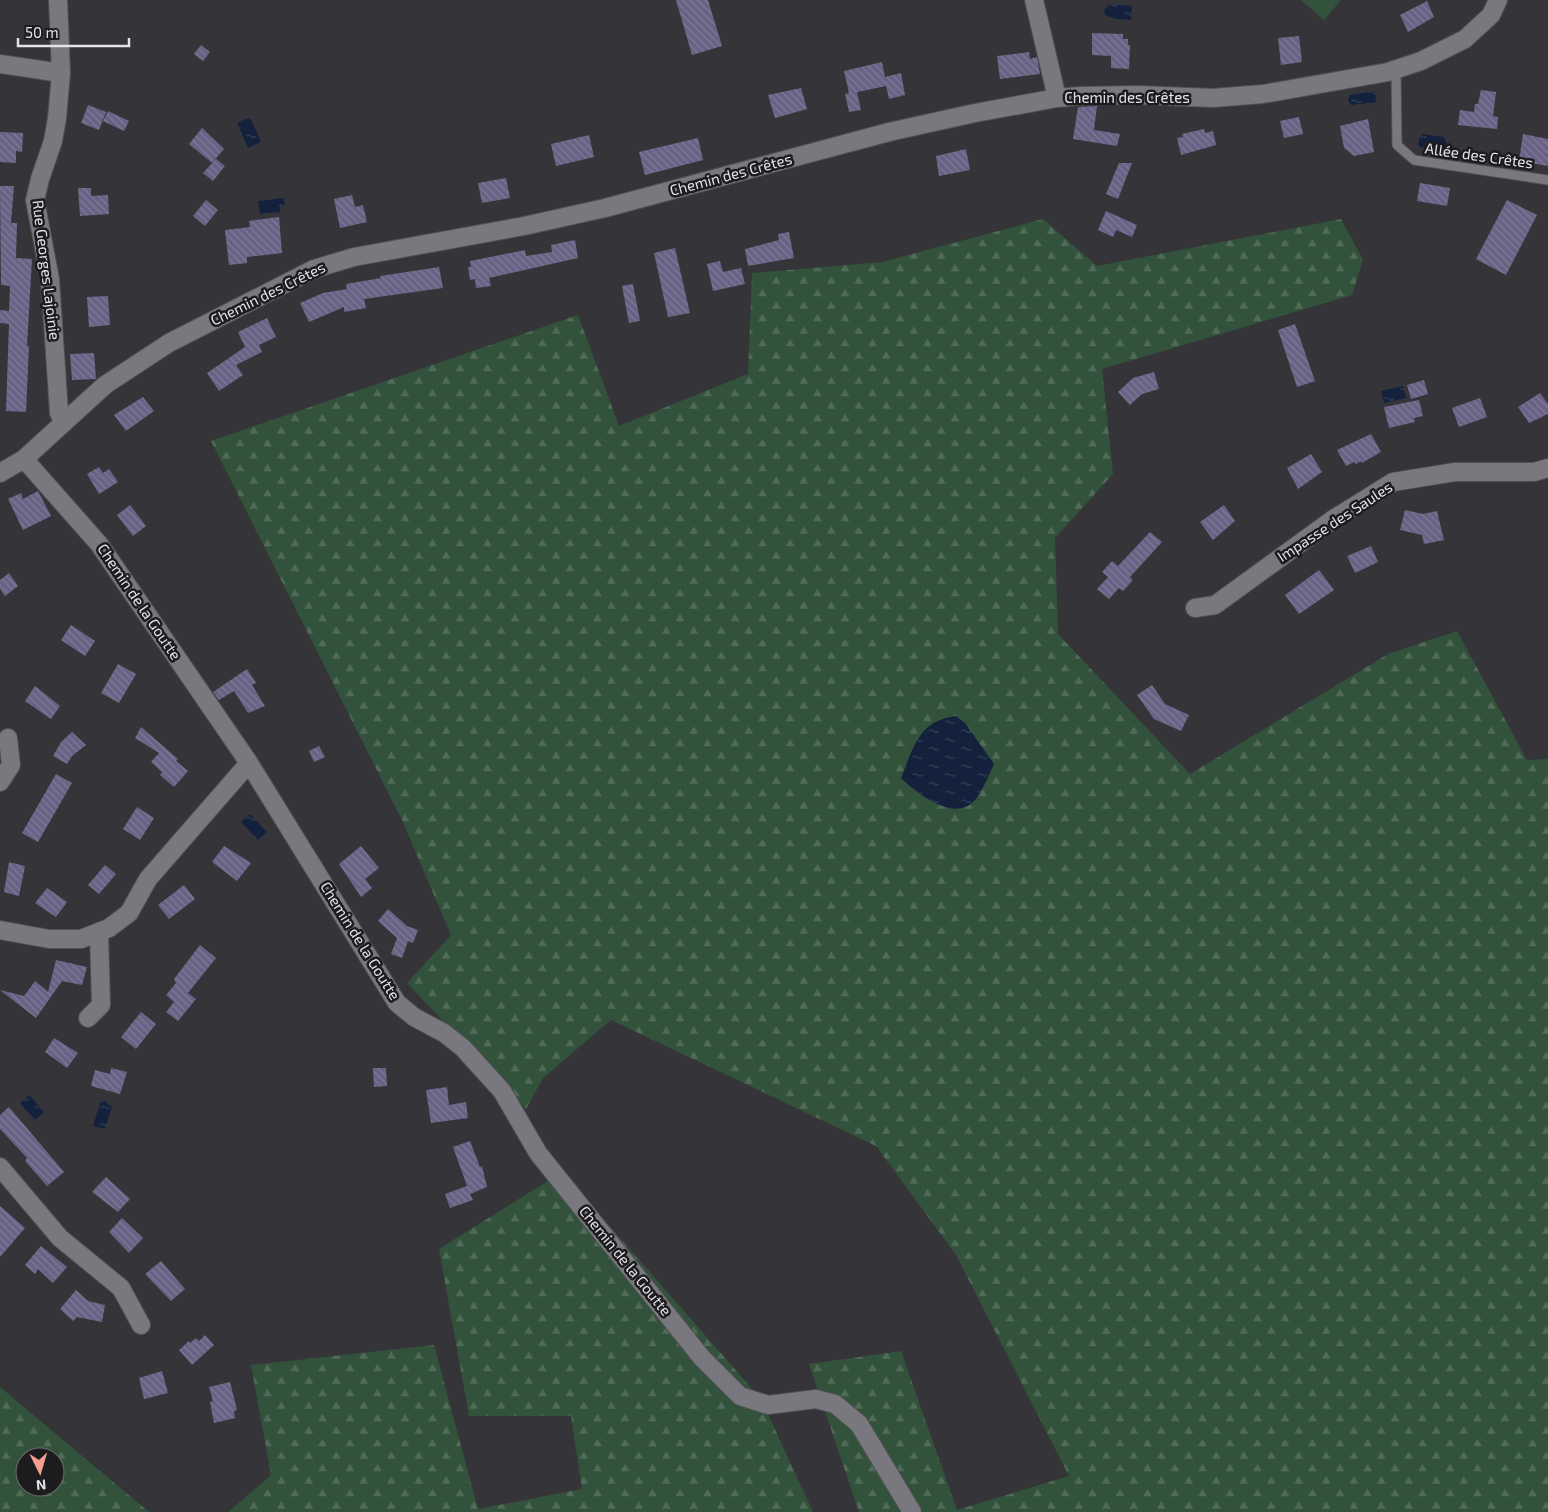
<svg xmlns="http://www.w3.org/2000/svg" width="1548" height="1512" viewBox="0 0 1548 1512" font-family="'Exo 2',sans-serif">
<defs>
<pattern id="forest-firs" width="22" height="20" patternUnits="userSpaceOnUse" patternTransform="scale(1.25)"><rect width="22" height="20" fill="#32523b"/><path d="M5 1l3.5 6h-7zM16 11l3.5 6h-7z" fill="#506b57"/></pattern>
<pattern id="water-ripples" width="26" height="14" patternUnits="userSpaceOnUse" patternTransform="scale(1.25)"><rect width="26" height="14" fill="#14213c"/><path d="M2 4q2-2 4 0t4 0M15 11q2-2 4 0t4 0" fill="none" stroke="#364158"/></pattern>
<pattern id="building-back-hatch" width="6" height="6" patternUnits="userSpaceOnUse" patternTransform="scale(1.25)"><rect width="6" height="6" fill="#6a6285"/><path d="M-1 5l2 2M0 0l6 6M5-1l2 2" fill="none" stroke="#7f7896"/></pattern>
</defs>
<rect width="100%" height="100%" fill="#353439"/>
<!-- forest -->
<path fill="url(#forest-firs)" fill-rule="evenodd" d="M 1043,219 L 1097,266 L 1341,219 L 1363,260 L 1352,295 L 1102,369 L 1113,474 L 1055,538 L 1058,634 L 1190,774 L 1388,654 L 1457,631 L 1527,760 L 1548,759 L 1548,1512 L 859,1512 L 809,1364 L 901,1351 L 957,1510 L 1069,1476 L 956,1255 L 876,1146 L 611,1020 L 543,1078 L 526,1109 L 407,983 L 451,935 L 402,820 L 211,441 L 578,315 L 619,426 L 748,374 L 752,273 L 882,262 Z
M 562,1172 L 761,1399 L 813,1512 L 228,1512 L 271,1475 L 251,1365 L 434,1345 L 478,1509 L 582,1489 L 571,1416 L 469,1416 L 439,1249 Z
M 0,1387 L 149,1512 L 0,1512 ZM 25,1457 L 55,1457 L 55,1487 L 25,1487 Z"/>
<!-- garden -->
<path fill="#32523b" d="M 1301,0 L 1341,0 L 1324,20 Z"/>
<!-- water -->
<path fill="url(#water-ripples)" d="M 1110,4 L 1132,6 L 1131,20 L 1117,19 L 1105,15 L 1104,10 Z
M 1375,91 L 1376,102 L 1351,105 L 1348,100 L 1350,95 Z
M 250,117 L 261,142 L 248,148 L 237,123 Z
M 1421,134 L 1444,137 L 1448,146 L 1439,150 L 1420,147 L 1418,144 Z
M 284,198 L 285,205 L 280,206 L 280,212 L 260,214 L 258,201 Z
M 1403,386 L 1406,398 L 1384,403 L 1381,391 Z
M 956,716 L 965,723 L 994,764 C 988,776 982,794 973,802 C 953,822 915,792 901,778 C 914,747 918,721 956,716 Z
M 250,814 L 267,832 L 258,840 L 241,822 Z
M 29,1095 L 43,1110 L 43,1113 L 35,1120 L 20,1103 Z
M 105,1101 L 112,1107 L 105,1129 L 93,1126 L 100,1103 Z"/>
<!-- building -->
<path fill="url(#building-back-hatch)" d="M 676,0 L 708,0 L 722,46 L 692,55 Z
M 1427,1 L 1434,17 L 1408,32 L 1400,15 Z
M 1092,33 L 1123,34 L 1123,39 L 1128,39 L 1128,45 L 1130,45 L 1129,69 L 1111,68 L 1111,56 L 1092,55 Z
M 1299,36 L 1302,62 L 1281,65 L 1278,38 Z
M 201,45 L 210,52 L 203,61 L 194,54 Z
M 1029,52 L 1030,59 L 1037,57 L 1040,74 L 1000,79 L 997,56 Z
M 882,62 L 885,77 L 901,73 L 905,95 L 889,99 L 886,86 L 853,93 L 857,92 L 861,110 L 849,112 L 845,94 L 849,93 L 844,71 Z
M 801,88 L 807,109 L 775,118 L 768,95 Z
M 1481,90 L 1496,92 L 1493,116 L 1498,117 L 1497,129 L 1458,125 L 1460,110 L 1474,112 L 1475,104 L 1478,104 Z
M 88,105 L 106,112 L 99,130 L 81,123 Z
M 1097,106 L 1094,130 L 1120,134 L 1117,146 L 1073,139 L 1078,107 Z
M 108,111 L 129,121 L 124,131 L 103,121 Z
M 1299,117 L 1303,134 L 1284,138 L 1280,121 Z
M 1368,119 L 1374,152 L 1354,156 L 1344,148 L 1340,126 Z
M 202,128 L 224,149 L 212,163 L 189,144 Z
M 1204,129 L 1205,133 L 1213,131 L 1216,145 L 1181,155 L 1177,138 L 1183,137 L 1182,134 Z
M 0,132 L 23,133 L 22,152 L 16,151 L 16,163 L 0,162 Z
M 1523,134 L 1548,139 L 1548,166 L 1519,161 Z
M 589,135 L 594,157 L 556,166 L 551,144 Z
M 698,138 L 703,160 L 645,175 L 639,152 Z
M 966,149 L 970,170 L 939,176 L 936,156 Z
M 216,159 L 225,166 L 213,181 L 203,173 Z
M 1119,163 L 1132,163 L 1118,199 L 1106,194 Z
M 506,178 L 510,198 L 482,203 L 478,183 Z
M 1420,183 L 1450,188 L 1447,206 L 1417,201 Z
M 0,186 L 14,186 L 11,223 L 17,223 L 16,258 L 32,259 L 27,346 L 29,346 L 26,412 L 6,411 L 9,324 L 0,323 L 0,310 L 9,311 L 10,286 L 1,285 Z
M 78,188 L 91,188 L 91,196 L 108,195 L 109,214 L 80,216 Z
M 352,195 L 355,207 L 363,205 L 367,222 L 340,228 L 334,199 Z
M 206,200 L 218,210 L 205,226 L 193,216 Z
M 1507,200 L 1537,215 L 1506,275 L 1476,259 Z
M 1106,211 L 1137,225 L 1132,237 L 1116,230 L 1113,237 L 1098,230 Z
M 279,217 L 282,253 L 247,257 L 247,263 L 229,265 L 225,230 L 250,227 L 249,221 Z
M 789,232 L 794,258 L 748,266 L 745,249 L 779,240 L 778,234 Z
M 575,240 L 578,258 L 489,278 L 491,286 L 476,288 L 475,279 L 470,280 L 468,267 L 471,267 L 470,261 L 525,250 L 526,256 L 552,252 L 551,245 Z
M 675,248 L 690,313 L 668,317 L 654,253 Z
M 720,261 L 723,272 L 741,268 L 745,284 L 713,291 L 707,264 Z
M 439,267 L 443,288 L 364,299 L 366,308 L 344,312 L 344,307 L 309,322 L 300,303 L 323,293 L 347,289 L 346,284 L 381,278 L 380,276 Z
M 633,284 L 640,321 L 629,323 L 622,286 Z
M 108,296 L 110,325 L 89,327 L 87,297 Z
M 267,318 L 276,337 L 259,345 L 262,352 L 236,365 L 243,375 L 219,391 L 207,373 L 245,347 L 238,332 Z
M 1295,324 L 1315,381 L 1297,387 L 1278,330 Z
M 94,353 L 96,379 L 72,380 L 70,354 Z
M 1154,372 L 1159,389 L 1142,394 L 1130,405 L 1118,392 L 1133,378 Z
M 1424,380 L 1428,394 L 1411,399 L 1407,385 Z
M 1540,393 L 1548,404 L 1548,414 L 1529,423 L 1518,407 Z
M 143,397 L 154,411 L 126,431 L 114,415 Z
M 1480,398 L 1487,417 L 1459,427 L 1452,408 Z
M 1419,400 L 1423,416 L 1414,418 L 1415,422 L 1389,428 L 1384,407 Z
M 1371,434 L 1381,452 L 1362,463 L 1361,461 L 1356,464 L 1354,462 L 1346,466 L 1337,450 Z
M 1311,454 L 1322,472 L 1298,489 L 1287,468 Z
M 99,467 L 103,473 L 109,469 L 118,482 L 99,494 L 87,474 Z
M 38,491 L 51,516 L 23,530 L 8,499 L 21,493 L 23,499 Z
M 130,505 L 146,526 L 133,536 L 117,515 Z
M 1224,505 L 1235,521 L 1213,540 L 1200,522 Z
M 1405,510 L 1423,514 L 1437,511 L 1444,540 L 1424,544 L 1422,535 L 1400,530 Z
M 1150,532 L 1162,542 L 1130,577 L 1133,580 L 1123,591 L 1119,588 L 1109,599 L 1097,589 L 1108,577 L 1102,572 L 1112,561 L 1118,566 Z
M 1371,546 L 1378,562 L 1355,573 L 1347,556 Z
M 1319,570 L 1334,590 L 1299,614 L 1285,595 Z
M 9,573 L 18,586 L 5,596 L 0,589 L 0,580 Z
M 71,625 L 95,641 L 85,656 L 61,640 Z
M 118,664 L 136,674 L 119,703 L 101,693 Z
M 247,669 L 256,683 L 252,685 L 265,706 L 248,713 L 234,691 L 219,700 L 213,692 Z
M 1152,685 L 1165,704 L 1189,715 L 1181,731 L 1154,719 L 1137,695 Z
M 35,686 L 60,706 L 51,719 L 25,701 Z
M 141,727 L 178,759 L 176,761 L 188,771 L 174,787 L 160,775 L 162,772 L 151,762 L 159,753 L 135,738 Z
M 72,732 L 86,745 L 72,756 L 67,764 L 53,756 L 61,742 Z
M 319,746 L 325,757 L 314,762 L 309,751 Z
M 56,774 L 72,783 L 38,842 L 22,833 Z
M 137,807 L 154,818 L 140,840 L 123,829 Z
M 224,846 L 251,863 L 237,881 L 212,862 Z
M 361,846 L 379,868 L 365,879 L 372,888 L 361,897 L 339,864 Z
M 9,862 L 25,866 L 19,896 L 4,892 Z
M 105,865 L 116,874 L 99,894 L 88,885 Z
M 184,885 L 195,899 L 169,919 L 158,905 Z
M 47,888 L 67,902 L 56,917 L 35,903 Z
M 388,909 L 407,926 L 418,930 L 413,943 L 408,941 L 402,958 L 391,954 L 397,938 L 378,921 Z
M 200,945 L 216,958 L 188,993 L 196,999 L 178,1021 L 166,1012 L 174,1002 L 166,995 L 176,983 L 174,979 Z
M 56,960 L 87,967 L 82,985 L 62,981 L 36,1018 L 0,990 L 24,996 L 35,981 L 48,992 Z
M 141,1012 L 156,1024 L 136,1049 L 121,1037 Z
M 54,1038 L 78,1053 L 67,1068 L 45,1052 Z
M 111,1068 L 127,1072 L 120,1094 L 91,1086 L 95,1070 L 110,1074 Z
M 373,1068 L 386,1068 L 387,1086 L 374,1087 Z
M 447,1087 L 449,1105 L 466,1102 L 468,1118 L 431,1123 L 426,1090 Z
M 9,1107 L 64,1172 L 47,1186 L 25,1161 L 27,1158 L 0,1129 L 0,1115 Z
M 470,1141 L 480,1167 L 482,1166 L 487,1187 L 470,1194 L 473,1200 L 450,1208 L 445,1194 L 467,1186 L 453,1147 Z
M 106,1177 L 130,1199 L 118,1212 L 92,1192 Z
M 0,1206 L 25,1228 L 0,1257 Z
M 122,1218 L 143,1238 L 129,1253 L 109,1232 Z
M 41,1246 L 67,1267 L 53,1283 L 38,1269 L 35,1274 L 25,1265 Z
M 161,1261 L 185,1289 L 171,1301 L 145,1274 Z
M 76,1290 L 88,1301 L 105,1305 L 102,1322 L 77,1317 L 73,1321 L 60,1309 Z
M 205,1335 L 214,1345 L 192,1365 L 179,1350 L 189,1341 L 190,1343 L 196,1338 L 199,1341 Z
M 162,1371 L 168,1393 L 144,1399 L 139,1378 Z
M 230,1382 L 237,1410 L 234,1411 L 235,1418 L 214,1423 L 210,1402 L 213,1401 L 209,1387 Z"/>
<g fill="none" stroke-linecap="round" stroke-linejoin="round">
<defs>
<path id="service" d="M 1396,70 L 1397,145 L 1414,160 L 1548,180"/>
<path id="minor" d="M 58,0 L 61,73 L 57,118 L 53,141 L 40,179 L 35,200 L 50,279 L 59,413 L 64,423
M 1034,0 L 1057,98
M 0,64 L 61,73
M 24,459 L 99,544 L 249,763 L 397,1003 L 414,1017 L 444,1033 L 463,1048 L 502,1091 L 538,1153 L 702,1358 L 740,1396 L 768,1405 L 816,1399 L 835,1404 L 859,1424 L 912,1512
M 0,473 L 24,459 L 105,385 L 169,343 L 314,269 L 354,257 L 524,226 L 605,208 L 889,132 L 975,113 L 1057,98 L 1080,96 L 1138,95 L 1213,98 L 1263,94 L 1388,72 L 1421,61 L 1465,39 L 1491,15 L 1498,0
M 1195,608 L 1215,605 L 1332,520 L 1393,482 L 1455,472 L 1534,472 L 1548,468
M 0,782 L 11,765 L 8,738
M 0,930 L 49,939 L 81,939 L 109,928 L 129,913 L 148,879 L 249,763
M 88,1018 L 101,1005 L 99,932
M 0,1167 L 60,1238 L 121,1288 L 141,1325"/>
</defs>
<!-- service casing -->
<use href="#service" stroke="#515054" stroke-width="11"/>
<!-- minor casing -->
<use href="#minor" stroke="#515054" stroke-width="20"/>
<!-- service -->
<use href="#service" stroke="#79787e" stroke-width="9"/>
<!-- minor -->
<use href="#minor" stroke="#79787e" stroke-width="18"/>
</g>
<g text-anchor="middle" stroke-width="5" stroke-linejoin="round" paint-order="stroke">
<!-- street labels -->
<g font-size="15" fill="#e4e3e7" stroke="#1c1c1f">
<text x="1127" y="103">Chemin des Crêtes</text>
<text transform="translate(1479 156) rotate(8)" y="5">Allée des Crêtes</text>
<text transform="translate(731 175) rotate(-15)" y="5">Chemin des Crêtes</text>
<text transform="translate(46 270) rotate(83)" y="5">Rue Georges Lajoinie</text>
<text transform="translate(268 294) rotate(-26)" y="5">Chemin des Crêtes</text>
<text transform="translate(1335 522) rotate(-33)" y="5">Impasse des Saules</text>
<text transform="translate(139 602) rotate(56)" y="5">Chemin de la Goutte</text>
<text transform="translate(360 941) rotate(58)" y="5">Chemin de la Goutte</text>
<text transform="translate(625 1261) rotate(51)" y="5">Chemin de la Goutte</text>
</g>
</g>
<!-- north arrow -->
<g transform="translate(40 1472) rotate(175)"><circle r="24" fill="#1c1c1f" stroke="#6c6c6f"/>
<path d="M0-4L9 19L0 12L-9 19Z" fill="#f59d90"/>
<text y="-8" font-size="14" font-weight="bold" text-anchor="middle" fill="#e4e3e7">N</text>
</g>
<!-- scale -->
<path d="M18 38v8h111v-8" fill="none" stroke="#e4e3e7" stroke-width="2.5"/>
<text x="25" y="38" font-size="15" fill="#e4e3e7" stroke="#1c1c1f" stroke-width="4" paint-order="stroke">50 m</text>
</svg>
